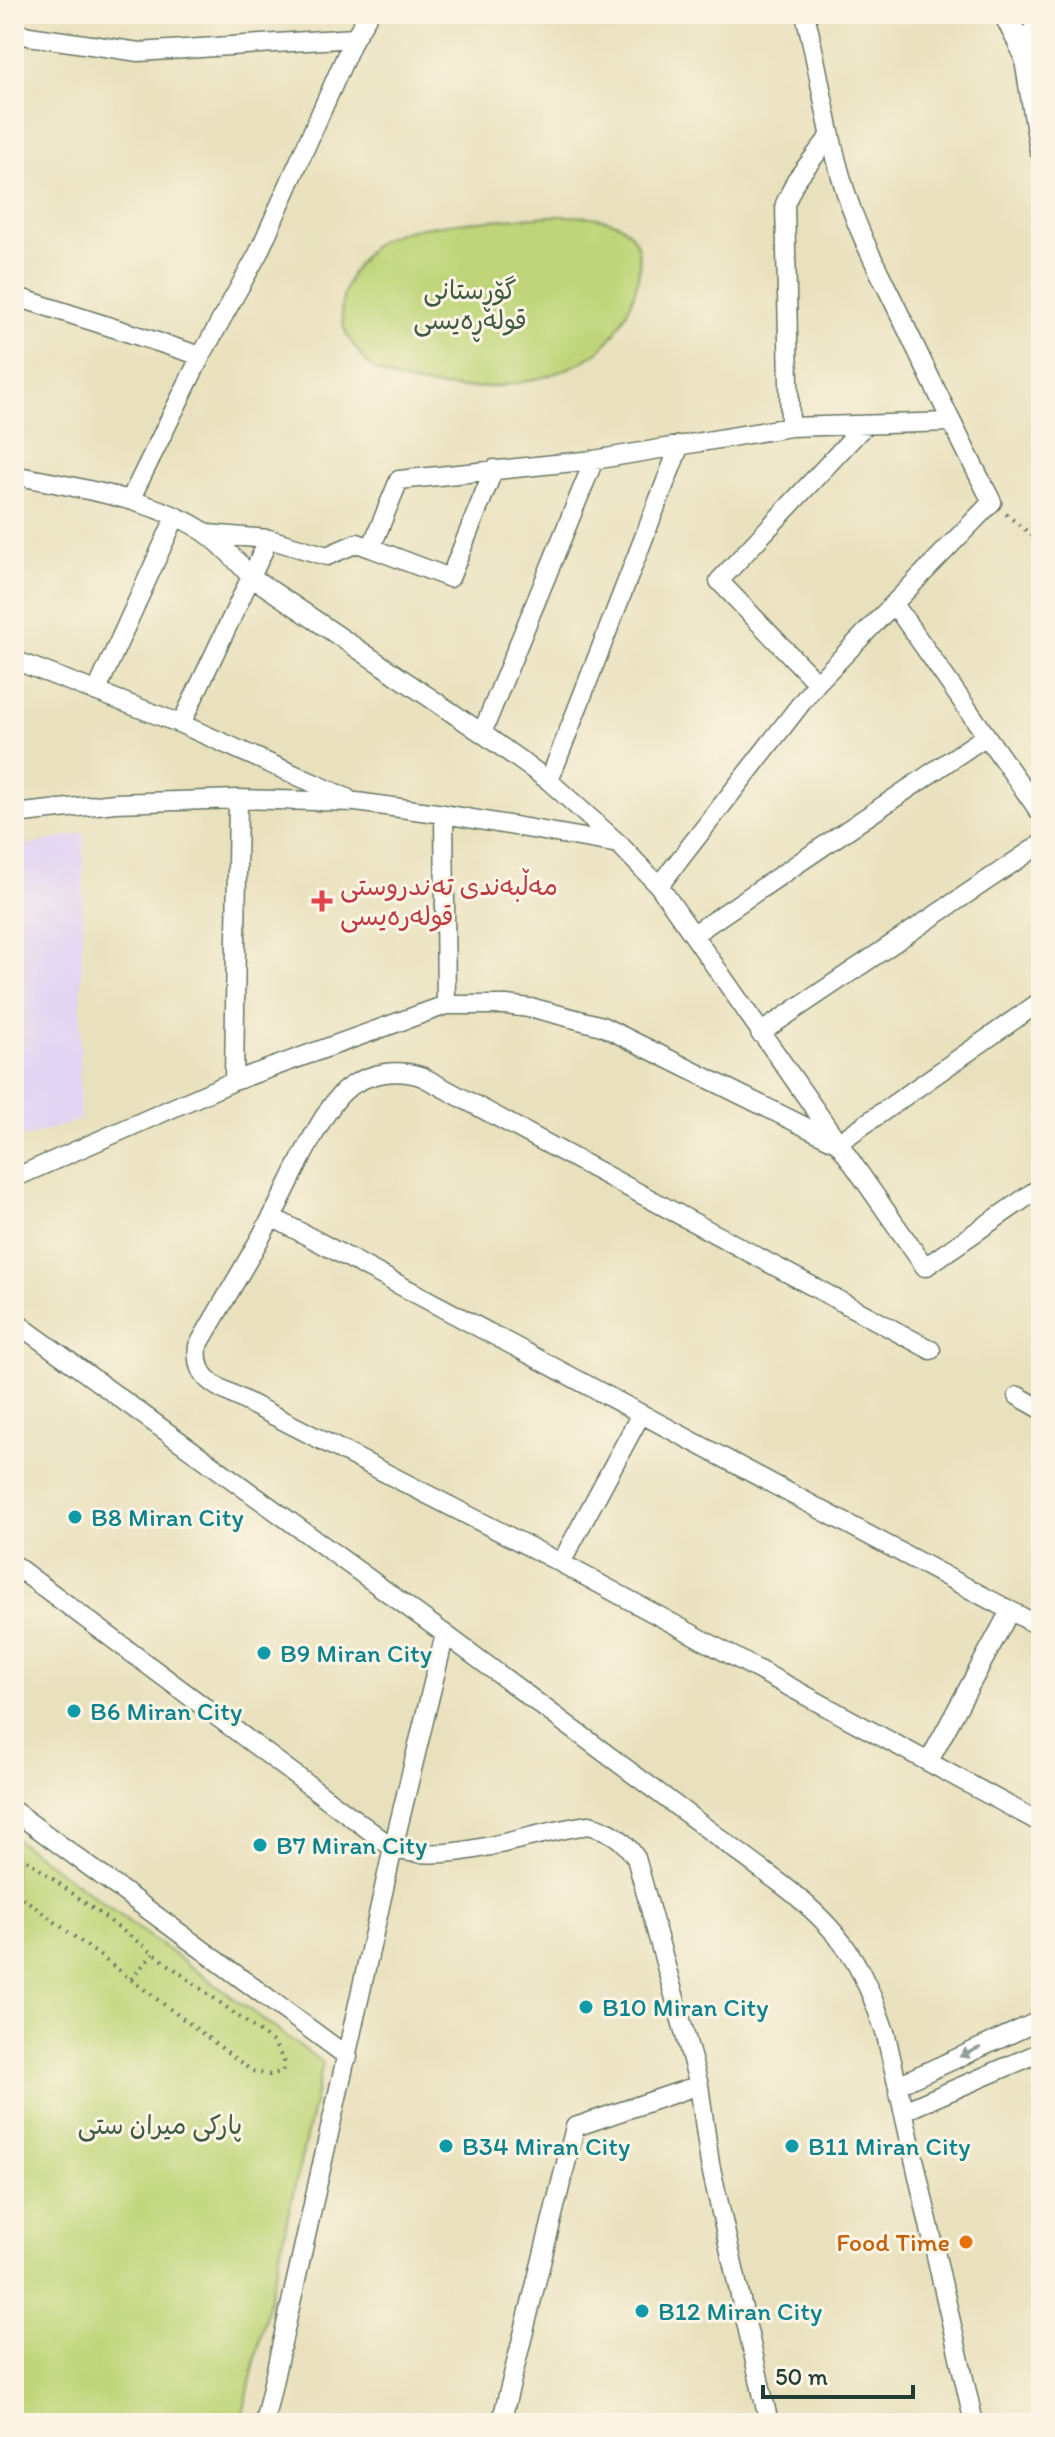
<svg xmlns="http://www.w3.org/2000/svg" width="1055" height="2437" viewBox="0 0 1055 2437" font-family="Itim,'Playpen Sans Arabic',sans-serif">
<rect width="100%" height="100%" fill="#fcf5e5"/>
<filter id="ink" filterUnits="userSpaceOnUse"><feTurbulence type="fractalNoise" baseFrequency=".0125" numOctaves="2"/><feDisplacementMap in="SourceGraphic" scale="16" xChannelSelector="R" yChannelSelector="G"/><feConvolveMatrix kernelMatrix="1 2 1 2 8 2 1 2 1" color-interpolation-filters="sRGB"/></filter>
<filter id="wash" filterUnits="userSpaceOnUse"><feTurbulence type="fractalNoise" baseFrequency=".006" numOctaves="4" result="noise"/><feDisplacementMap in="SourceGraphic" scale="32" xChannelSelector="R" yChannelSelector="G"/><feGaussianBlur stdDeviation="1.8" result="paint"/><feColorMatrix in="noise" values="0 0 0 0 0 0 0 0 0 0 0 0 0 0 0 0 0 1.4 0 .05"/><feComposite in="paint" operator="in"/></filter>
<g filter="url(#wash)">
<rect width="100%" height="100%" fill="#e9e1bd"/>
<!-- built -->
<path fill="#e2d4f3" d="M 84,833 L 79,1120 L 14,1141 L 14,848 Z"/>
<!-- green -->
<path fill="#c0d579" stroke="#708956" stroke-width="2" d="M 551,216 C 572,216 610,214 627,230 C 658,258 624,333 596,353 C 544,391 432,400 375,370 C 366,365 358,351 352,343 C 331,316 345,277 365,255 C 369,251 373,245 378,242 C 406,222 513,219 551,216 Z
M 14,1838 L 323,2063 L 241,2423 L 14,2423 Z"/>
</g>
<g filter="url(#ink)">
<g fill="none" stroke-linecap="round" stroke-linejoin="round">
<defs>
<path id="minor" d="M 14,32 L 29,36 L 139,52 L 354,38
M 14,296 L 201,356
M 790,427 L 785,204 L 796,180 L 831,135
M 14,475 C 72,487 163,500 210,536 C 225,548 238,562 250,576 L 482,733 L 549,781 L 619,844 L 659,886 L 925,1267 L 1041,1187
M 130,500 L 201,356 L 258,254 L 354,38 L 369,14
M 208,534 L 269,539 L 327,556 L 357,543 L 371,548 L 399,480 L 594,460 L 790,427 L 951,422
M 371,548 L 450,578 L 494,469
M 894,604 L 1041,814
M 14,660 L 181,724 L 347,798
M 817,683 L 719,581 L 863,427
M 97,690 L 175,518
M 181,724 L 269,539
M 482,733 L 594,460
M 549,781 L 680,445
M 14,814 L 115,803 L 238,799 L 356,802 L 444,814 L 619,844
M 444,814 L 446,1005
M 659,886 L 817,683 L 992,502 C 960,440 930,378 900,315 C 881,275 859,235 846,193 C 827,134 820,73 805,14
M 694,934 L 986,736
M 760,1033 L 1041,844
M 234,1081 L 238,799
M 14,1178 L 234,1081 L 446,1005 L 506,1005 L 537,1009 L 602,1026 L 838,1143 L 1041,1001
M 272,1217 L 1041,1627
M 14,1321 L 445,1634 L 784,1886 C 843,1932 863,1965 886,2035 L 974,2423
M 931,1350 L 423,1077 C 398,1068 370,1072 348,1088 C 323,1106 290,1183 274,1213 C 250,1258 223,1302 198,1346 C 196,1365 201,1377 218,1387 L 561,1563 L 1041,1823
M 1018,1396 L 1041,1409
M 561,1563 L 641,1414
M 14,1565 L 393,1848 C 450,1867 529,1832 589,1825 C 612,1831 623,1839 636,1858 L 699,2085 L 710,2164 L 769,2423
M 929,1761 L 1010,1611
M 14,1811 L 348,2057
M 898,2085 L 1041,2020
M 904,2111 L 1041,2052
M 264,2423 L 393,1848 L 445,1634
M 501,2423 L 575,2127 L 699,2085"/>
<path id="tertiary" d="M 1005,14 L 1025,54 L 1041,150
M 1025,54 L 1041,15"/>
</defs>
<!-- minor casing -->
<use href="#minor" stroke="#667664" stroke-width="21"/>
<!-- tertiary casing -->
<use href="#tertiary" stroke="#667664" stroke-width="25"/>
<!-- path -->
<path stroke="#667664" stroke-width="4" stroke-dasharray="2 6" stroke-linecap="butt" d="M 1006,514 L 1041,543
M 14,1850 L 273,2042 L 284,2061 L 283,2071 L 270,2075 L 252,2071 L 14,1891
M 131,1979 L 153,1954"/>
<!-- minor -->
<use href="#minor" stroke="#fff" stroke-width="18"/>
<!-- tertiary -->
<use href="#tertiary" stroke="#fff" stroke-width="22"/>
</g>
<!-- one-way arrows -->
<defs><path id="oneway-solid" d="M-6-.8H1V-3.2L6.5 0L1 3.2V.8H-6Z" transform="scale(2)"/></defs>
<use fill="#8f9e9a" href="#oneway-solid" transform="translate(970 2052) rotate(156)"/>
</g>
<!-- markers -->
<path fill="#e0444e" stroke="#fcf5e5" stroke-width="3" d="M318 889h8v8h8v8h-8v8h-8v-8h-8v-8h8z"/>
<g fill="#0f9aa8" stroke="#fcf5e5" stroke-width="3">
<circle cx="75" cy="1517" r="8"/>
<circle cx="264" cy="1653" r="8"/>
<circle cx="74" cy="1711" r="8"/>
<circle cx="260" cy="1845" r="8"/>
<circle cx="586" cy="2007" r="8"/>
<circle cx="446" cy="2146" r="8"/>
<circle cx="792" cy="2146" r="8"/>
<circle cx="642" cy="2311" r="8"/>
</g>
<circle fill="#e8710a" stroke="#fcf5e5" stroke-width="3" cx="966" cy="2242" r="8"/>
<g text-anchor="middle" stroke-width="6" stroke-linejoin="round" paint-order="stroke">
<!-- park labels -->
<g font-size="26" fill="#3f5b42" stroke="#fcf5e5">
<text x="470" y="299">گۆڕستانی<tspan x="470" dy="30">قولەڕەیسی</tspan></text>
<text x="160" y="2134">پارکی میران ستی</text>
</g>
<!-- health labels -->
<g font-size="26" fill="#be3a42" stroke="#fcf5e5" text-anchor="start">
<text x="340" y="895">مەڵبەندی تەندروستی<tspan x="340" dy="30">قولەرەیسی</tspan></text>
</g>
<!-- culture labels -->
<g font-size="26" fill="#0d838f" stroke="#fcf5e5" text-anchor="start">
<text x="91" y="1526">B8 Miran City</text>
<text x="280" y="1662">B9 Miran City</text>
<text x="90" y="1720">B6 Miran City</text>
<text x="276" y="1854">B7 Miran City</text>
<text x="602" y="2016">B10 Miran City</text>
<text x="462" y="2155">B34 Miran City</text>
<text x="808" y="2155">B11 Miran City</text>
<text x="658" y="2320">B12 Miran City</text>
</g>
<!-- food labels -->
<g font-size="26" fill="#c56008" stroke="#fcf5e5" text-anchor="end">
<text x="950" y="2251">Food Time</text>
</g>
</g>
<!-- margin -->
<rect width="1055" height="2437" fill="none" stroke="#fcf5e5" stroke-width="48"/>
<!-- scale -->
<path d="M763 2385v12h150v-12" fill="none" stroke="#1f3d34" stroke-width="4"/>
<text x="775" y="2385" font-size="24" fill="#1f3d34" stroke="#fcf5e5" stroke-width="6" paint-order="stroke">50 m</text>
</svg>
